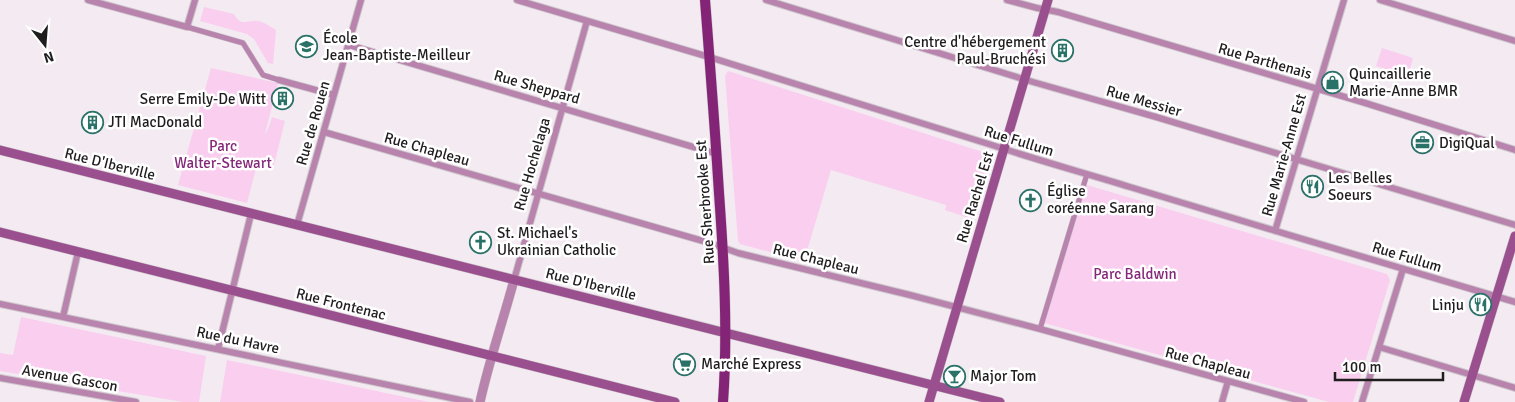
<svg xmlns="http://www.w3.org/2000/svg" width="1515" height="402" viewBox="0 0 1515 402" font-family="Signika,sans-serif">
<rect width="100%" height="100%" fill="#f3ebf1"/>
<!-- green -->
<path fill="#f9ceef" d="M 204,7 L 234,14 C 242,28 247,19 258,21 C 264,22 271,27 276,30 L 273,64 L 268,63 L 254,39 L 247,34 L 200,21 Z
M 1382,48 L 1413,58 L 1408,76 L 1376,66 Z
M 211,68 L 278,83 L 265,134 L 268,129 L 272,117 L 285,121 L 274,165 L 258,161 L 247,203 L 178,185 Z
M 728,71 L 989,154 L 991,156 L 972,219 L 945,210 L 946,205 L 831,170 L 804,261 L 740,244 L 738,241 L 725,76 Z
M 1087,185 L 1387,274 L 1390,280 L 1353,402 L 1329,402 L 1044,323 L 1065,249 Z
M 21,317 L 206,356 L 199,402 L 183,402 L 0,371 L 0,353 L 13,355 Z
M 227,360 L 429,402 L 220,402 Z"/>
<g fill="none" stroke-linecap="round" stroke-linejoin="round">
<defs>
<path id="pedestrian" d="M 187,27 L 243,43 L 263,75 L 279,80
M 1040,329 L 1087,174"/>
<path id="minor" d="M 88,0 L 187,27 L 195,0
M 517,0 L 709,57 L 995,146 C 1040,161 1085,173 1130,187 C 1258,226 1387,264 1515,302
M 766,0 L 1033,82 L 1156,117 L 1515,225
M 1007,0 L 1037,8 L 1058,12 L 1362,102 L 1515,150
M 1380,0 L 1515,41
M 349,45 L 717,154
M 279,80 L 334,95
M 324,132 L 710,243 L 738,253 L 910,295 L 1040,329 L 1304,402
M 297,225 L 361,0
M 1275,231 L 1344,0
M 514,280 L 587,21
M 0,304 L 470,402
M 63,317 L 78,252
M 1379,347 L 1515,388
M 218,349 L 251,214
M 0,378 L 136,402
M 1222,402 L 1228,381
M 1362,402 L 1403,269"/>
<path id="tertiary" d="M 480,402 C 489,361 503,321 514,280"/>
<path id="secondary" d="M 0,150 L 1000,402
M 0,232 L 675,402
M 929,402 L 1048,0
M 1464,402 L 1515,236"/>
<path id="primary" d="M 705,0 C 710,64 715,129 719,193 C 724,263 728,332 723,402"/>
</defs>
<!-- pedestrian casing -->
<use href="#pedestrian" stroke="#cdc6cb" stroke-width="6"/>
<!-- minor casing -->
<use href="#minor" stroke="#cdc6cb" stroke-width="8"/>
<!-- tertiary casing -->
<use href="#tertiary" stroke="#cdc6cb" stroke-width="10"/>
<!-- secondary casing -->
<use href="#secondary" stroke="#cdc6cb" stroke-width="10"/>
<!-- primary casing -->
<use href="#primary" stroke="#cdc6cb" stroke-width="11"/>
<!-- pedestrian -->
<use href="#pedestrian" stroke="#b884ae" stroke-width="5"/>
<!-- minor -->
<use href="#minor" stroke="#b884ae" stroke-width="6"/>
<!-- tertiary -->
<use href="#tertiary" stroke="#b884ae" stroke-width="9"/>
<!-- secondary -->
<use href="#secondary" stroke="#9a508e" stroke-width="9"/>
<!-- primary -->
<use href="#primary" stroke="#832476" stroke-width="10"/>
</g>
<!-- icons -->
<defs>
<symbol id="school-ring" viewBox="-11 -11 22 22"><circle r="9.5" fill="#fff" stroke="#2a7168" stroke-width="1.5"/><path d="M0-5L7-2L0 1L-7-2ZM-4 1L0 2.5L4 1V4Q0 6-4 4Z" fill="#2a7168"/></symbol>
<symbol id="building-ring" viewBox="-11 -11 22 22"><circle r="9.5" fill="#fff" stroke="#2a7168" stroke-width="1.5"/><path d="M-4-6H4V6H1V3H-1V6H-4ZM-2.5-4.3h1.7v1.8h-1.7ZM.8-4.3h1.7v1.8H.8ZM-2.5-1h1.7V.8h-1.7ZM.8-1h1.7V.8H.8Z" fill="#2a7168"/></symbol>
<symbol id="shop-ring" viewBox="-11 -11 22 22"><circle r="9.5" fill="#fff" stroke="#2a7168" stroke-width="1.5"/><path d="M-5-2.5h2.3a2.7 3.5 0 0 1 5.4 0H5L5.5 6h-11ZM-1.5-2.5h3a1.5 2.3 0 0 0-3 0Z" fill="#2a7168"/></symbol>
<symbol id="office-ring" viewBox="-11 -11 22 22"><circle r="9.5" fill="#fff" stroke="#2a7168" stroke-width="1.5"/><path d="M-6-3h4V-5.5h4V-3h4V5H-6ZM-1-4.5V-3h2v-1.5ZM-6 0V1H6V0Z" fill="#2a7168"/></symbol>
<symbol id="restaurant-ring" viewBox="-11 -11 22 22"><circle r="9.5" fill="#fff" stroke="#2a7168" stroke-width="1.5"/><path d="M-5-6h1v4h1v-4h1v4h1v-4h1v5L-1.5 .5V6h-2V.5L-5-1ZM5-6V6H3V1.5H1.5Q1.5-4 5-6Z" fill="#2a7168"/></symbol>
<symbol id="church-ring" viewBox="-11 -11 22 22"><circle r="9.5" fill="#fff" stroke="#2a7168" stroke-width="1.5"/><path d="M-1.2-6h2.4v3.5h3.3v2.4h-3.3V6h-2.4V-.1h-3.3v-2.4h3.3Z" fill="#2a7168"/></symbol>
<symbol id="supermarket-ring" viewBox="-11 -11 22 22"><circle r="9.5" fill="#fff" stroke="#2a7168" stroke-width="1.5"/><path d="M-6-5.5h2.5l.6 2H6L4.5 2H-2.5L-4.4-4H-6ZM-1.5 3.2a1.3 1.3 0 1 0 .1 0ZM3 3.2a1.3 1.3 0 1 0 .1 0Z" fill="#2a7168"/></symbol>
<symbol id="bar-ring" viewBox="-11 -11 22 22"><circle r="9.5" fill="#fff" stroke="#2a7168" stroke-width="1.5"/><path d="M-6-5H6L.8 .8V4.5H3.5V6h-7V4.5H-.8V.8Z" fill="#2a7168"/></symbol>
</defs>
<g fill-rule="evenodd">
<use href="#school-ring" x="294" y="34" width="25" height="25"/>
<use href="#building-ring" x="1050" y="38" width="25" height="25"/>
<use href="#shop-ring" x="1320" y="70" width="25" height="25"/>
<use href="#building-ring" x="270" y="86" width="25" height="25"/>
<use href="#building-ring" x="80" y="110" width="25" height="25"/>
<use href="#office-ring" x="1410" y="130" width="25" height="25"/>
<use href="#restaurant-ring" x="1300" y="174" width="25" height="25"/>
<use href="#church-ring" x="1018" y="188" width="25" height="25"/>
<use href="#church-ring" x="468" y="230" width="25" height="25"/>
<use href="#restaurant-ring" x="1468" y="292" width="25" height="25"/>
<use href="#supermarket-ring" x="672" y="352" width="25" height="25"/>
<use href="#bar-ring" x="942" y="364" width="25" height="25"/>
</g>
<g text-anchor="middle" stroke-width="5" stroke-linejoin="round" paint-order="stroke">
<!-- poi labels -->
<g font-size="15" fill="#201d1f" stroke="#fff" text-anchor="start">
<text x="323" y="43">École<tspan x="323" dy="17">Jean-Baptiste-Meilleur</tspan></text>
<text x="1046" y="47" text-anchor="end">Centre d'hébergement<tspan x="1046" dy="17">Paul-Bruchési</tspan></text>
<text x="1349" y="79">Quincaillerie<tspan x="1349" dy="17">Marie-Anne BMR</tspan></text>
<text x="266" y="104" text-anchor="end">Serre Emily-De Witt</text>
<text x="108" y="127">JTI MacDonald</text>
<text x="1439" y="148">DigiQual</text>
<text x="1328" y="183">Les Belles<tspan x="1328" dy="17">Soeurs</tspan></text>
<text x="1047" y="196">Église<tspan x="1047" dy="17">coréenne Sarang</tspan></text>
<text x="497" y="238">St. Michael's<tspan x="497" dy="17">Ukrainian Catholic</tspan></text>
<text x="1464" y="310" text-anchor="end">Linju</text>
<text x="701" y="369">Marché Express</text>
<text x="970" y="381">Major Tom</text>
</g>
<!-- street labels -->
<g font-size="15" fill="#201d1f" stroke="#fff">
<text transform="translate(1265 61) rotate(16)" y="5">Rue Parthenais</text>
<text transform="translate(537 87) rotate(16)" y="5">Rue Sheppard</text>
<text transform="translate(1144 101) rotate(16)" y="5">Rue Messier</text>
<text transform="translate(313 123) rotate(-74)" y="5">Rue de Rouen</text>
<text transform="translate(1019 141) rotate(17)" y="5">Rue Fullum</text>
<text transform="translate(427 149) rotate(16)" y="5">Rue Chapleau</text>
<text transform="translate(1284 155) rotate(-74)" y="5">Rue Marie-Anne Est</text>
<text transform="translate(110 164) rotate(14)" y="5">Rue D'Iberville</text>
<text transform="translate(532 164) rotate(-74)" y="5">Rue Hochelaga</text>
<text transform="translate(975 197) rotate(-73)" y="5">Rue Rachel Est</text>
<text transform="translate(705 202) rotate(-94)" y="5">Rue Sherbrooke Est</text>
<text transform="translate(1407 257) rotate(17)" y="5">Rue Fullum</text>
<text transform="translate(816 259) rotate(14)" y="5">Rue Chapleau</text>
<text transform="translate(591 284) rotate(14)" y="5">Rue D'Iberville</text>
<text transform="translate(341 304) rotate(14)" y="5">Rue Frontenac</text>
<text transform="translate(238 340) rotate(12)" y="5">Rue du Havre</text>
<text transform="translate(1208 363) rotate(15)" y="5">Rue Chapleau</text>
<text transform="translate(70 378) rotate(10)" y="5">Avenue Gascon</text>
</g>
<!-- park labels -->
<g font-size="15" fill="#852879" stroke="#fff">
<text x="223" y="151">Parc<tspan x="223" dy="17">Walter-Stewart</tspan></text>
<text x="1135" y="279">Parc Baldwin</text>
</g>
</g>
<!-- north arrow -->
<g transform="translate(45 45) rotate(163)" stroke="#ffffff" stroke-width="4" paint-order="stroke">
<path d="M0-4L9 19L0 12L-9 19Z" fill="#201d1f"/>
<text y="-8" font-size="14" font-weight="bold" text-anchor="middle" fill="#201d1f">N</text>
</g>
<!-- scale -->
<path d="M1335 372v8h108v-8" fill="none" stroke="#201d1f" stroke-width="2.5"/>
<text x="1342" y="372" font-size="15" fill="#201d1f" stroke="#ffffff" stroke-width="4" paint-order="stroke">100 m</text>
</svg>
